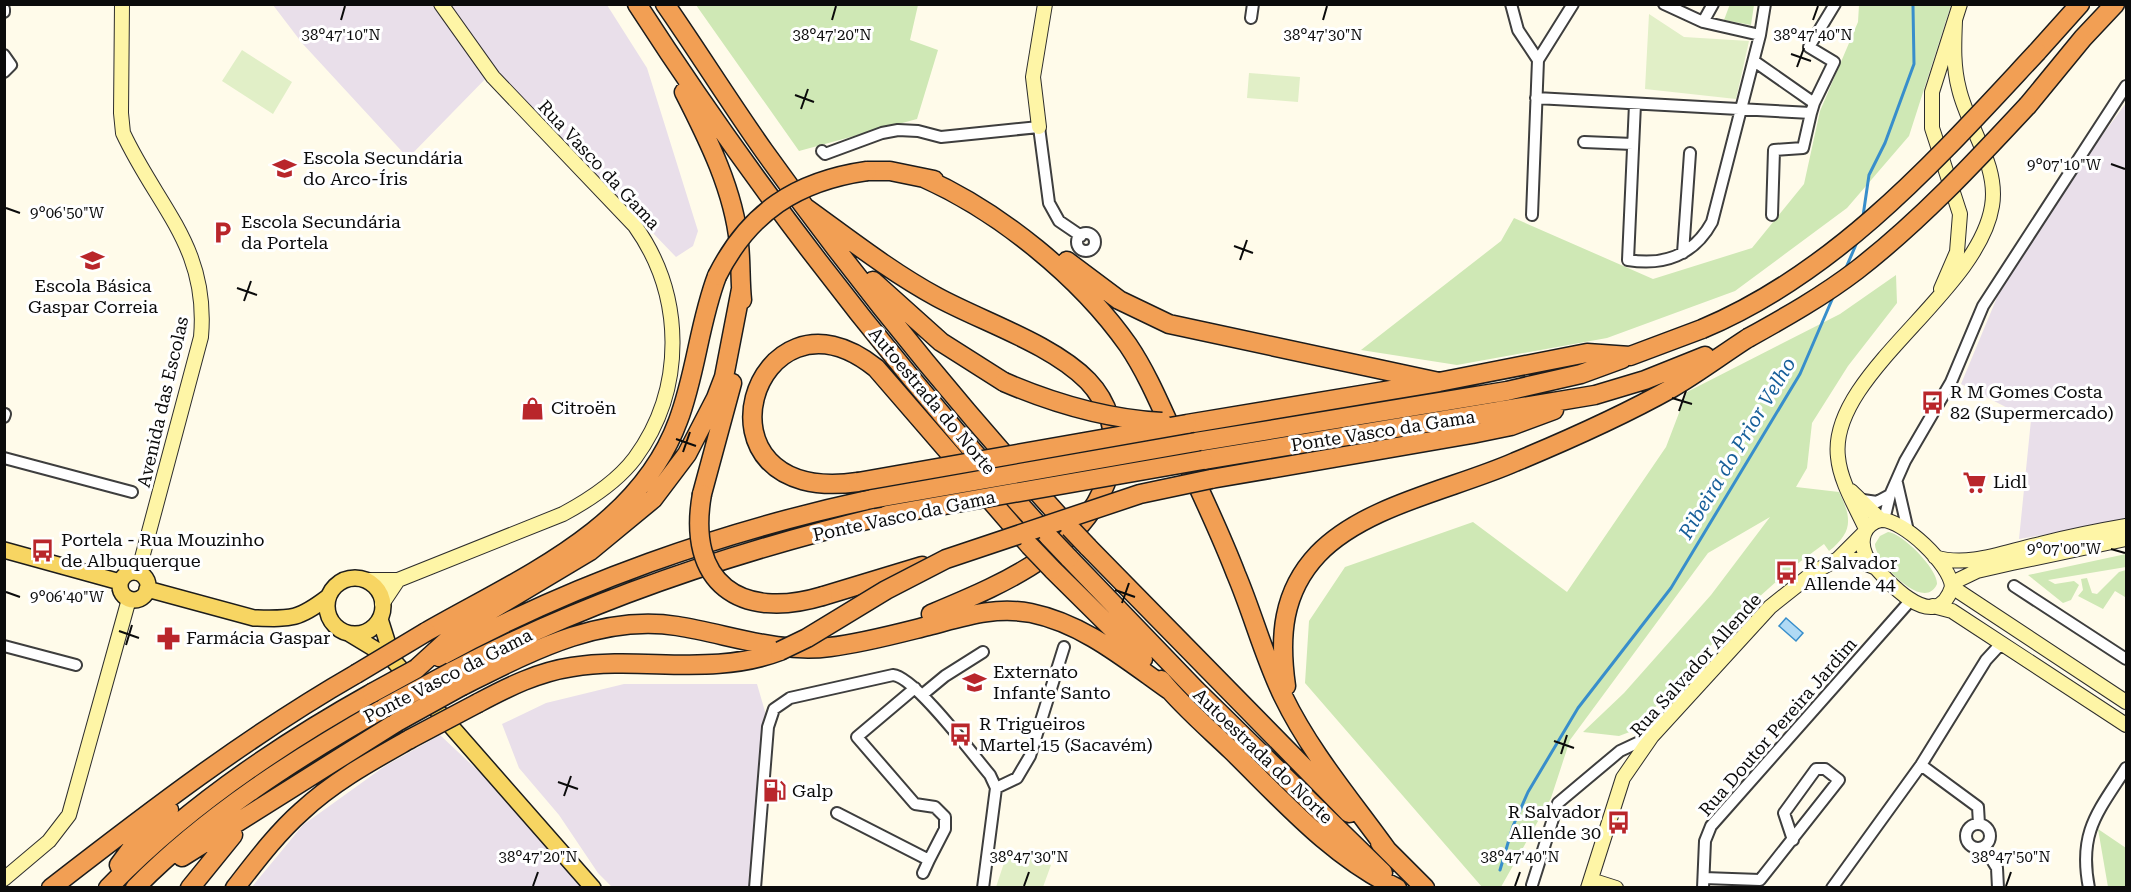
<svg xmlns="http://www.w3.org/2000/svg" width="2131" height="892" viewBox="0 0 2131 892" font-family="'Roboto Serif',serif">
<rect width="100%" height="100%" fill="#fffbea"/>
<!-- industrial -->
<path fill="#e9dfea" d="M 273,5 L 607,5 L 647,68 L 698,231 L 693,246 L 676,257 L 495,69 L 408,158 L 302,43 Z
M 2126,103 L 2126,521 L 2019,539 L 2031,420 L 1961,384 L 2003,283 L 2095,145 Z
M 624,684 L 757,684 L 766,715 L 750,887 L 612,887 L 598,873 L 559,815 L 519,768 L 502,724 L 546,703 Z
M 440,735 L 506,797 L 586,888 L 251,888 L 303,825 L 385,766 Z"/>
<!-- green -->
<path fill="#cfe8b5" d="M 1730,4 L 1754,5 L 1751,25 L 1724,20 Z
M 696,5 L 918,5 L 910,40 L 938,50 L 917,119 L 799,151 Z
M 1859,5 L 1951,5 L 1909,136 L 1847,208 L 1735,291 L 1607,338 L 1457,365 L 1361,350 L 1501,241 L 1514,218 L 1653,279 L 1752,248 L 1804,184 L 1820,111 L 1858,22 Z
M 1896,275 L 1897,303 L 1848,366 L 1812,423 L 1807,468 L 1796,487 L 1839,492 C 1852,518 1853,532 1829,551 L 1824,544 C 1750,596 1695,663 1635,730 L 1619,736 L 1583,732 L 1624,693 L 1711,595 L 1770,517 L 1708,553 L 1570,740 L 1551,798 L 1501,887 L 1482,887 L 1305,683 L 1309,621 L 1345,567 L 1473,522 L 1567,592 L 1666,447 L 1687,392 L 1840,314 Z
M 1888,532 C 1902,533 1938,569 1937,584 C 1924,614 1874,560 1875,544 L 1880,536 Z
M 2126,554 L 2126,567 L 2048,580 L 2055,584 L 2074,581 L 2079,585 L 2071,600 L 2063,603 L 2028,575 Z
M 2126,570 L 2125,597 L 2115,591 L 2103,609 L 2078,596 L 2083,590 L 2081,579 L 2087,578 L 2092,593 L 2097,594 L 2119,572 Z
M 2098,829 L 2126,848 L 2126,887 L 2108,887 Z"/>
<!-- pitch -->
<path fill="#e1efc7" d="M 1649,14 L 1684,37 L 1749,41 L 1736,99 L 1645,89 Z
M 242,50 L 292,82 L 273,114 L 222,81 Z
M 1249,73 L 1300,77 L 1298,102 L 1247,98 Z
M 1008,851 L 1051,865 L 1043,887 L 996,887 Z"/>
<!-- water -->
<path fill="#b0daf5" stroke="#388ecb" stroke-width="1.5" d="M 1786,618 L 1803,633 L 1796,641 L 1779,626 Z"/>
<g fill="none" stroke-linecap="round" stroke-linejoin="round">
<!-- stream -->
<path stroke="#388ecb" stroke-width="3" d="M 1863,216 L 1869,175 L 1885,143 L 1914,64 L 1913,6
M 1845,270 L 1858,240
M 1500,870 L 1513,826 L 1528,792 L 1578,708 L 1671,588 L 1800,374 L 1834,295"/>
<defs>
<path id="street" d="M 1511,4 L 1518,30 L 1538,60
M 1664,4 L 1703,22 L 1760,35
M 4,9 L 4,12
M 1251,18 L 1253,4
M 1703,22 L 1713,4
M 4,55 L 11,65 L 4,72
M 1536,98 L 1811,113 L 1814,103 L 1754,61
M 1814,103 L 1834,62 L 1809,47 L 1835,4
M 1635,104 L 1628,260 C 1664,266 1694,255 1712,222 L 1760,35 L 1765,4
M 1584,142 L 1633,144
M 822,151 L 825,154 L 882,133 L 898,130 L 918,131 L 941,137 L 1039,127 L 1049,203 L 1059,221 L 1081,236
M 1532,215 L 1538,60 L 1573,4
M 1772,215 L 1774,150 L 1803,148 L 1811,113
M1077 242a9 9 0 1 1 18 0a9 9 0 1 1-18 0Z
M 1683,253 L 1690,153
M 4,417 L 5,414
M 4,458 L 132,492
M 1897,483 L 1908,531
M 1863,500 L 1877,502 L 1890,495
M 1884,520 L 1890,495 L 1905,461 L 1951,382 L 1983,306 L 2126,86
M 2014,586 L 2126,659
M 4,646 L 76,665
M 922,695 L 945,676 L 983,652
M 1921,765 L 1978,807 L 1979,824
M 996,788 L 1017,778 L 1030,756 L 1064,647
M 837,813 L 929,860 L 945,829 L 945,817 L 935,807 L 915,804 L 857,737 L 915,688
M1966 836a12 12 0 1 1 24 0a12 12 0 1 1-24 0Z
M 1984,847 L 1997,868 L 1998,888
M 923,873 L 929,860
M 1704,878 L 1760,880 L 1839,780 L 1825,769 L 1816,769 L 1784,813 L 1793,840
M 1532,885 L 1558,803 L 1620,751 L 1652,736
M 755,888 L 768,727 L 774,709 L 790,698 L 893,675 C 915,677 973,755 990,775 L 996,788 L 983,888
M 1703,888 L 1705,841 L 1711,826 L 1910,601
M 1832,888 L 1921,765 L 1986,660 L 1998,647 L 2007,647
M 2089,888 C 2078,832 2098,812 2126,768"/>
<path id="secondary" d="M 122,4 L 121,113 L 123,133 C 158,208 209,247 201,337 L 138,573
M 1039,127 L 1033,77 L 1045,4
M 1941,289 L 1957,252 L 1960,214 L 1932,128 L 1932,92 L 1960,4
M 1851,491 L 1881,520
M 1881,520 C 1903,519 1951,565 1952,587 C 1935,639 1882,576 1866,556 C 1859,541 1863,524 1881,520 Z
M 1866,529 C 1856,507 1840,481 1838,457 C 1828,375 1978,293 1992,206 C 1999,165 1968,128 1959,89 C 1953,66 1954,45 1955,21
M 1935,557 C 1968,568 2007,551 2040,544 C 2068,537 2097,531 2126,526
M 1838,559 L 1857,560 L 1874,567
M 365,580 L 398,580 L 563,514 C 589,500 617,482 635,458 C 686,388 684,295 635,226 L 493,77 L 441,4
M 1952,583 L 1977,571 L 2012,563 L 2126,539
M 1952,587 L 2126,702
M 382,604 L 398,580
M 1933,606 L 1952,611 L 2126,725
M 4,879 L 49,841 L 69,815 L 129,599
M 1591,880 L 1616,888
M 1588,888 L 1623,778 L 1652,736 L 1770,607 L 1814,572 L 1838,559 L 1863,534"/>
<path id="primary" d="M 4,550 L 120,582
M120 586a14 14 0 1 1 28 0a14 14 0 1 1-28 0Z
M327 606a28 28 0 1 1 56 0a28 28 0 1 1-56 0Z
M 147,589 L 254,618 C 291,619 298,620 328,597
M 380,619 L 393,660
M 350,634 L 393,660 L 593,888"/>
<path id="highway" d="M 637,4 C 759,193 898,371 1049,537
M 665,4 C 699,53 730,103 764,151 C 858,283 961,409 1070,528
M 2037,52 L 2080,4
M 684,92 C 708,139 734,191 739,244 C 741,263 740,281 742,300
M 2028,105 L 2083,38 L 2115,4
M 867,171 L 890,171 L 934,180
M 924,178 C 1000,212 1080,277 1128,345 C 1149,376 1163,412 1179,446 C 1199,488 1219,530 1236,574 C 1253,614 1264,657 1283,696 C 1310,752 1351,800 1387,850
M 806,208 C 849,239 891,272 937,297 C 983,322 1052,344 1088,381 C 1108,402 1117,431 1112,460 C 1097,546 1003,584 931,614
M 1067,261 L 1119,300 L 1169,324 L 1439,382
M 873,281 L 941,342 L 1004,382
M 1187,424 L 1439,382 L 1587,353 L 1630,356 L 1702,329
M 1196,442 L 1507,391 L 1581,374 L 1622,359
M 1203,460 L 1595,395 L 1645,380 L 1705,356
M 1211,479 L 1472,434 L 1511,426 L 1554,410
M 858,482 C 681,507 754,270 876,368 L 1030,546
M 702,494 L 732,383
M 1088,547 L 1349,813
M 1069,558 L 1196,690 L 1383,873
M 1053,570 L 1143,659
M 823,596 L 922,566
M 426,632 C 520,578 638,530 678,421 C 696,374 699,323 717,276
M 439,657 C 572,584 723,531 872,499
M 416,669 L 461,628 L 590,551 L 653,499 L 687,454 L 716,398 L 724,377 L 741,289
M 451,672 C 588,600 736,551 887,515
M 1161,680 C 1182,706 1208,728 1232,751 C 1283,801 1332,857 1397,888
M 462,686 C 530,652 600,614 677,626 C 728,634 779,654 830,647 C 863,643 896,634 928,626 C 963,617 994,606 1031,613 C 1084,624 1125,659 1169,690
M 1286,686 C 1279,637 1282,592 1318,554 C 1365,505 1454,489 1515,462 C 1568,440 1622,416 1672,388 C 1698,373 1723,354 1748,338
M 478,703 C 508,687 538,672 572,667 C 642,656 712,677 780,651
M 1380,843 L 1425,888
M 182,857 L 397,722
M 119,865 L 136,842 L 169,810
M 51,888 C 149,812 248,736 356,674
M 108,888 C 184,809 277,746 372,693
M 135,888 C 207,815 296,758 384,708
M 190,888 L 233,835
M 235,888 C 256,861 277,833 302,811 C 334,781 373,760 410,739"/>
</defs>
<!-- street casing -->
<use href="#street" stroke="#3e3e3e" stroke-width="14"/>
<!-- secondary casing -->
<use href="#secondary" stroke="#2d2d2d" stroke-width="16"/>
<!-- primary casing -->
<use href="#primary" stroke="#1c1c1c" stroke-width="18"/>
<!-- highway casing -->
<use href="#highway" stroke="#1c1c1c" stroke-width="21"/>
<!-- street -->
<use href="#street" stroke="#fff" stroke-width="10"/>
<!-- secondary -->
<use href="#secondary" stroke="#fef5a6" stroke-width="14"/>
<!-- primary -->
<use href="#primary" stroke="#f7d562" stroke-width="15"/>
<!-- highway -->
<use href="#highway" stroke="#f29f54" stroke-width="18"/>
<defs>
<path id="highway-bridge" d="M 717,276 C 749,212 797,181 867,171
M 1702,329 C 1838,272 1938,158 2037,52
M 1748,338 C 1786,317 1823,296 1857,270 C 1920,221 1974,163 2028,105
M 1004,382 C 1055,404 1106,419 1162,422
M 858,482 L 1187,424
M 702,494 C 686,583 740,621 823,596
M 872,499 L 1196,442
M 887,515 L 1203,460
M 1070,528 L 1088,547
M 1049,537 L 1069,558
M 1030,546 L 1053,570
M 780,651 L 807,638 L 886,590 L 946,559 L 1140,494 L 1211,479
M 356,674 L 426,632
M 372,693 L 416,669
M 384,708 L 451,672
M 397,722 L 462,686
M 410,739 L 478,703"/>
</defs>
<!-- highway-bridge casing -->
<use href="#highway-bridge" stroke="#1c1c1c" stroke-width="21" stroke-linecap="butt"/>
<!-- highway-bridge -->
<use href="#highway-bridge" stroke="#f29f54" stroke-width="18"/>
</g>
<!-- ticks -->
<path fill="none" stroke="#0b0b0b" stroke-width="2" d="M 341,20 L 345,6M 832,20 L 836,6M 1323,20 L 1327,6M 1813,20 L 1818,6M 1791,54 L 1811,61M 1797,67 L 1804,48M 795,95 L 814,102M 801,109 L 808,89M 2111,164 L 2125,169M 6,208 L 20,213M 1234,246 L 1253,253M 1240,260 L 1247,240M 237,288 L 257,295M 244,301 L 251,281M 1672,398 L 1692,404M 1679,411 L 1686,391M 676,439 L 696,446M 683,452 L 690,432M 2111,549 L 2125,553M 1115,590 L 1135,597M 6,592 L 20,597M 1122,603 L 1129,583M 119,631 L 139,638M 126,645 L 132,625M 1554,741 L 1574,748M 1561,754 L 1567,735M 558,782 L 578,789M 564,796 L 571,776M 533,886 L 538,872M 1024,886 L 1029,872M 1515,886 L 1520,872M 2006,886 L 2011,872"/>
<!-- icons -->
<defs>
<symbol id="school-bare" viewBox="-9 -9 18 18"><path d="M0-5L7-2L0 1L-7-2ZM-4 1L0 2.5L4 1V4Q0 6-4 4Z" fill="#b9262b" stroke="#fff" stroke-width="2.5" paint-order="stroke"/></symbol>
<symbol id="parking-bare" viewBox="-9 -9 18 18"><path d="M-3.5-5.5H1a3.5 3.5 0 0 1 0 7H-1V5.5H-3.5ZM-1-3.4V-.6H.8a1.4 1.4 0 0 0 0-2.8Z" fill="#b9262b" stroke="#fff" stroke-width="2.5" paint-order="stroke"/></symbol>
<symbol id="bus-bare" viewBox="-9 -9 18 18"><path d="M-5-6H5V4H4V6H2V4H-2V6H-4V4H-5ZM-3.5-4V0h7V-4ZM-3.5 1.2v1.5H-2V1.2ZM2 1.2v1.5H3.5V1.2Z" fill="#b9262b" stroke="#fff" stroke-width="2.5" paint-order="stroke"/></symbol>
<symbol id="shop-bare" viewBox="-9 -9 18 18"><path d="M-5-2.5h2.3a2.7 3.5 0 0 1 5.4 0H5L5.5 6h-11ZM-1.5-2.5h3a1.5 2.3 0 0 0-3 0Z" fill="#b9262b" stroke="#fff" stroke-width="2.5" paint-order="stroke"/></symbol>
<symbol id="supermarket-bare" viewBox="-9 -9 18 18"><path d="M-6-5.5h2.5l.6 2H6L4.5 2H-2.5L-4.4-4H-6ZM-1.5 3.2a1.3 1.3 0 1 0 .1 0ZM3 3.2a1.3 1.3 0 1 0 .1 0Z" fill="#b9262b" stroke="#fff" stroke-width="2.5" paint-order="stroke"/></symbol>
<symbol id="pharmacy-bare" viewBox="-9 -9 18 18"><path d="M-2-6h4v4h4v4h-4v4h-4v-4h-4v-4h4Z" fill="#b9262b" stroke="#fff" stroke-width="2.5" paint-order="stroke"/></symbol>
<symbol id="fuel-bare" viewBox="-9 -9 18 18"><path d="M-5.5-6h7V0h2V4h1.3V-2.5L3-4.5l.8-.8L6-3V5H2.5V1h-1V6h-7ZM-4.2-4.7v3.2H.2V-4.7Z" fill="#b9262b" stroke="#fff" stroke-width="2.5" paint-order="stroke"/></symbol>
</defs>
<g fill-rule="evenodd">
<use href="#school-bare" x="268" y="152" width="33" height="33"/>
<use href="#parking-bare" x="206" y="216" width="33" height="33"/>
<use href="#school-bare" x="76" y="244" width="33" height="33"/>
<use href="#bus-bare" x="1916" y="386" width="33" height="33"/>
<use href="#shop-bare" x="516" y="392" width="33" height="33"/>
<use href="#supermarket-bare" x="1958" y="466" width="33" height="33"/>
<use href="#bus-bare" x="26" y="534" width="33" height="33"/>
<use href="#bus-bare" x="1770" y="556" width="33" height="33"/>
<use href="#pharmacy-bare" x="152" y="622" width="33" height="33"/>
<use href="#school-bare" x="958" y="666" width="33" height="33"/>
<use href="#bus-bare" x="944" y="718" width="33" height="33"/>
<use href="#fuel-bare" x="758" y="774" width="33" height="33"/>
<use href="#bus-bare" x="1602" y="806" width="33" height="33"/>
</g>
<g text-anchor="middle" stroke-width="6" stroke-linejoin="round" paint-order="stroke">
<!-- poi labels -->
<g font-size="18" fill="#0b0b0b" stroke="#fff" text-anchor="start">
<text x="303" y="164">Escola Secundária<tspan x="303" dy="21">do Arco-Íris</tspan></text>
<text x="241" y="228">Escola Secundária<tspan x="241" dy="21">da Portela</tspan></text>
<text x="93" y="292" text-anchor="middle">Escola Básica<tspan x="93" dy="21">Gaspar Correia</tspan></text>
<text x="1950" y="398">R M Gomes Costa<tspan x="1950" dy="21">82 (Supermercado)</tspan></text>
<text x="551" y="414">Citroën</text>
<text x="1993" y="488">Lidl</text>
<text x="61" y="546">Portela - Rua Mouzinho<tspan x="61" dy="21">de Albuquerque</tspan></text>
<text x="1804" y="569">R Salvador<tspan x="1804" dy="21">Allende 44</tspan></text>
<text x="186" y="644">Farmácia Gaspar</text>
<text x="993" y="678">Externato<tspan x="993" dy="21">Infante Santo</tspan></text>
<text x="979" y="730">R Trigueiros<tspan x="979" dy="21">Martel 15 (Sacavém)</tspan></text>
<text x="792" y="797">Galp</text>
<text x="1601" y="818" text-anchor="end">R Salvador<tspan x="1601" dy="21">Allende 30</tspan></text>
</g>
<!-- street labels -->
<g font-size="18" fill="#0b0b0b" stroke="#fff">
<text transform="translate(599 165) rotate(47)" y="6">Rua Vasco da Gama</text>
<text transform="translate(932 401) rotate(50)" y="6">Autoestrada do Norte</text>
<text transform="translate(163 402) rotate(-77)" y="6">Avenida das Escolas</text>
<text transform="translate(1383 431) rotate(-9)" y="6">Ponte Vasco da Gama</text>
<text transform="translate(904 516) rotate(-12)" y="6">Ponte Vasco da Gama</text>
<text transform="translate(1696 665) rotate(-48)" y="6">Rua Salvador Allende</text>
<text transform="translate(448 676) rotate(-27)" y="6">Ponte Vasco da Gama</text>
<text transform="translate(1778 727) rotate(-49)" y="6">Rua Doutor Pereira Jardim</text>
<text transform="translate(1263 756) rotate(44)" y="6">Autoestrada do Norte</text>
</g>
<!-- water labels -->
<g font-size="20" font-style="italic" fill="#175f9a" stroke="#fff">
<text transform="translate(1737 448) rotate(-59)" y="7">Ribeira do Prior Velho</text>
</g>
</g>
<g font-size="15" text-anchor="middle" fill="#0b0b0b" stroke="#fff" stroke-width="6" stroke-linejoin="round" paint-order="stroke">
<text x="341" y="40">38°47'10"N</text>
<text x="832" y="40">38°47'20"N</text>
<text x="1323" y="40">38°47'30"N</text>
<text x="1813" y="40">38°47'40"N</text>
<text x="2064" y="170">9°07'10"W</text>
<text x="67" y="218">9°06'50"W</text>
<text x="2064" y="554">9°07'00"W</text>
<text x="67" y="602">9°06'40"W</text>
<text x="538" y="862">38°47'20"N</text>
<text x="1029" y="862">38°47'30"N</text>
<text x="1520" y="862">38°47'40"N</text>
<text x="2011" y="862">38°47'50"N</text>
</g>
<!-- border -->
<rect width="2131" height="892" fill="none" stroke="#0b0b0b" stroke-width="12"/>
</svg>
